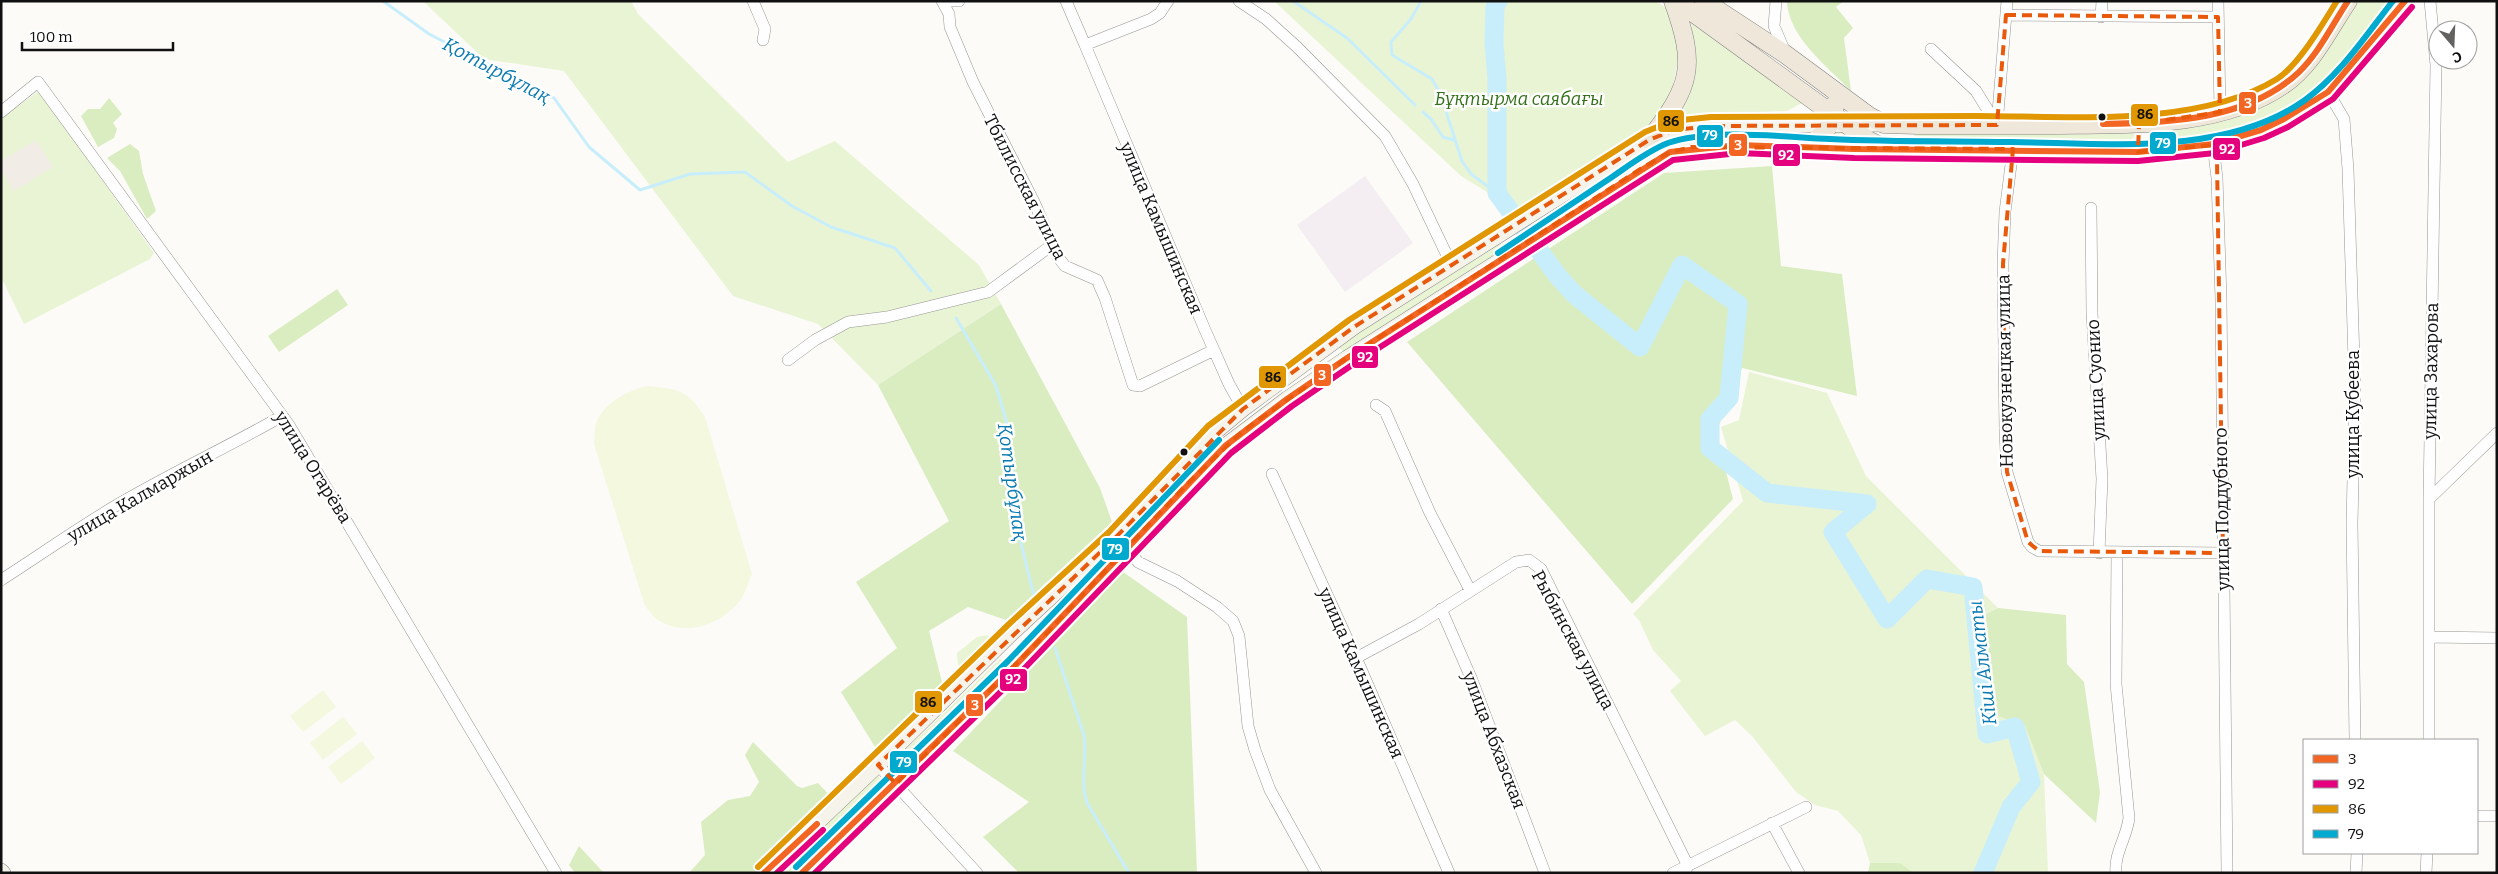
<svg xmlns="http://www.w3.org/2000/svg" width="2498" height="874" viewBox="0 0 2498 874" font-family="Bitter,serif">
<rect width="100%" height="100%" fill="#fcfbf7"/>
<!-- industrial -->
<path fill="#f4eef3" d="M 1365,176 L 1413,243 L 1345,292 L 1297,225 Z"/>
<!-- green -->
<path fill="#e9f4d4" d="M 423,1 L 631,1 L 638,14 L 788,162 L 835,141 L 979,265 L 1001,304 L 878,385 L 818,324 L 733,296 L 564,71 L 484,59 Z
M 1274,1 L 1656,1 L 1669,10 L 1680,50 L 1671,95 L 1649,131 L 1521,213 L 1461,176 Z
M 2358,1 L 2393,1 C 2370,28 2342,69 2314,90 C 2281,116 2239,129 2198,137 C 2183,139 2165,146 2150,140 L 2149,134 L 2153,128 L 2267,100 L 2348,17 Z
M 1691,23 L 1802,103 L 1787,111 L 1679,116 C 1697,80 1698,63 1691,23 Z
M 39,91 L 154,253 L 150,259 L 24,324 L 1,277 L 1,118 Z
M 1845,129 L 1844,134 L 1703,134 L 1689,136 L 1663,148 L 1664,138 L 1674,134 Z
M 2134,132 L 2134,137 L 2130,141 L 2117,142 L 1937,138 L 1915,137 L 1913,133 Z
M 1643,149 L 1641,160 L 1553,213 L 1548,210 Z
M 1499,242 L 1505,249 L 1347,349 L 1343,351 L 1337,346 Z
M 1749,372 L 1827,393 L 1866,476 L 1998,608 L 1977,619 L 1987,660 L 1995,715 L 2025,726 L 2044,774 L 2048,873 L 1914,873 L 1900,863 L 1870,863 L 1861,835 L 1838,811 L 1815,805 L 1796,792 L 1752,736 L 1735,720 L 1705,736 L 1670,691 L 1681,681 L 1653,650 L 1639,620 L 1633,614 L 1743,501 L 1721,427 L 1739,420 Z
M 987,635 L 994,639 L 962,669 L 958,665 L 957,653 L 977,637 Z
M 1000,659 L 1004,660 L 1005,664 L 902,769 L 894,771 L 890,768 L 891,764 Z
M 877,774 L 881,780 L 879,786 L 792,873 L 767,873 Z"/>
<!-- forest -->
<path fill="#daedc1" d="M 1787,1 L 1844,1 L 1836,7 L 1853,28 L 1844,38 L 1851,91 C 1828,67 1788,37 1787,1 Z
M 109,98 L 122,114 L 113,123 L 117,129 L 114,138 L 98,147 L 81,116 L 88,109 L 100,109 Z
M 130,144 L 139,151 L 143,174 L 156,211 L 147,219 L 120,171 L 107,158 Z
M 1772,166 L 1781,266 L 1842,274 L 1857,396 L 1742,368 L 1716,433 L 1733,499 L 1632,604 L 1407,342 L 1664,173 Z
M 337,289 L 348,305 L 279,352 L 268,336 Z
M 1001,304 L 1100,488 L 1112,522 L 1006,620 L 968,607 L 929,631 L 945,694 L 880,755 L 841,692 L 897,648 L 856,582 L 949,521 L 878,385 Z
M 1123,572 L 1187,617 L 1197,873 L 1019,873 L 983,837 L 1029,802 L 953,751 Z
M 1998,608 L 2066,615 L 2067,664 L 2084,682 L 2100,792 L 2096,823 L 2044,774 L 2025,726 L 1995,715 L 1987,660 L 1977,619 Z
M 753,742 L 797,786 L 802,788 L 818,783 L 834,800 L 754,873 L 689,873 L 705,855 L 701,822 L 728,800 L 750,796 L 759,782 L 745,755 Z
M 579,846 L 604,873 L 575,873 L 569,865 Z
M 1870,863 L 1900,863 L 1914,873 L 1868,873 Z"/>
<!-- pitch -->
<path fill="#f3f8df" d="M 647,386 C 678,389 687,389 705,417 L 752,574 C 748,582 746,592 741,599 C 723,624 686,638 658,620 C 653,617 649,610 645,606 L 594,444 C 595,437 594,427 597,421 C 606,401 628,391 647,386 Z
M 323,690 L 336,707 L 303,732 L 290,716 Z
M 343,717 L 357,734 L 323,760 L 310,743 Z
M 362,741 L 375,758 L 341,784 L 328,767 Z"/>
<!-- plaza -->
<path fill="#f1ede6" d="M 36,140 L 53,167 L 14,191 L 1,170 L 1,161 Z"/>
<g fill="none" stroke-linecap="round" stroke-linejoin="round">
<!-- stream -->
<path stroke="#c8eefb" stroke-width="3" d="M 383,1 L 429,34 L 554,98 L 589,147 L 640,190 L 690,174 L 745,172 L 792,206 L 831,227 L 895,248 L 931,291
M 1293,1 L 1347,38 L 1415,105
M 1421,1 L 1411,19 L 1391,42 L 1392,55 L 1432,79 L 1440,93 L 1462,161 L 1471,174 L 1497,193
M 1423,112 L 1431,119 L 1443,137 L 1454,140
M 956,318 L 996,386 L 1010,434 L 1019,535 L 1034,596
M 1055,648 L 1084,735 C 1088,758 1079,780 1087,803 L 1129,873"/>
<!-- river -->
<path stroke="#c8eefb" stroke-width="19" d="M 1498,1 L 1495,7 L 1494,43 L 1497,79 L 1497,193 L 1557,275 L 1574,294 L 1640,347 L 1682,265 L 1738,304 L 1729,398 L 1710,419 L 1710,448 L 1767,493 L 1867,504 L 1833,532 L 1887,619 L 1927,579 L 1973,587 L 1987,734 L 2015,727 L 2031,782 L 2011,807 L 1983,873"/>
<defs>
<path id="minor" d="M 753,1 L 765,29 L 763,40
M 942,1 L 949,14 L 950,27 L 973,82 L 1034,202 L 1058,257 L 1065,266 L 1097,280 L 1105,298 L 1133,385 L 1140,386 L 1214,350
M 947,1 L 959,1
M 1066,1 L 1085,45
M 1168,1 L 1160,13 L 1151,19 L 1085,45 L 1205,330 L 1229,384 L 1243,409
M 1239,1 L 1266,19 L 1297,47 L 1385,136 L 1413,184 L 1452,266
M 1776,1 L 1774,26 L 1785,52
M 2218,1 L 2220,112
M 2006,15 L 2218,17
M 2101,17 L 2102,1
M 1931,49 L 1976,91 L 1997,125 L 2007,1
M 2328,92 L 2344,119 L 2348,169 L 2355,392 L 2352,523 L 2355,740
M 1,112 L 38,82 L 289,425 L 556,873
M 2213,145 L 2217,178 L 2221,299 L 2227,873
M 2013,149 L 2005,212 L 2003,264 L 2005,431 L 2007,472 L 2028,542 L 2032,547 L 2039,551 L 2223,553
M 2091,208 L 2092,313 L 2102,479 L 2099,553
M 788,360 L 815,340 L 848,322 L 887,317 L 988,292 L 1052,245
M 1376,405 L 1385,411 L 1430,513 L 1470,590
M 1272,474 L 1361,669 L 1449,873
M 2429,499 L 2497,433
M 1127,549 L 1138,562 L 1177,581 L 1217,607 L 1233,621 L 1239,636 L 1248,726 L 1255,750 L 1270,790 L 1316,873
M 1,580 C 40,555 78,528 117,505 C 171,473 228,447 282,416
M 1441,609 L 1472,680 L 1545,873
M 2430,637 L 2497,638
M 1356,658 L 1419,624 L 1516,562 L 1529,560 L 1541,569 L 1688,866 L 1684,873
M 2429,740 L 2429,499 L 2436,65 L 2430,1
M 878,765 L 977,873
M 2477,816 L 2497,816
M 1772,823 L 1799,873
M 1673,873 L 1806,807
M 2116,873 C 2114,853 2127,837 2129,818 L 2116,684 L 2117,553
M 2356,873 L 2357,853
M 2426,873 L 2427,853"/>
<path id="secondary" d="M 1,871 L 3,873
M 764,873 L 878,765 L 1014,631 L 1115,538 L 1214,433 L 1243,409 L 1354,327 L 1649,140 L 1674,130 L 1711,126 L 1884,124
M 802,873 L 1014,667 L 1225,446 L 1287,399 L 1347,358 L 1670,152 C 1740,136 1814,149 1886,148"/>
<path id="primary" d="M 1677,1 L 1868,140 L 1882,147 L 2138,152 C 2200,151 2281,137 2328,92 C 2356,65 2380,31 2405,1
M 1704,1 L 1785,54 L 1869,116 L 1884,124 L 1918,125 C 1963,125 2009,125 2055,125 C 2127,124 2221,128 2283,85 C 2312,66 2329,29 2348,1
M 1649,140 C 1691,86 1697,67 1673,1
M 1807,147 C 1823,135 1834,126 1835,104"/>
</defs>
<!-- minor casing -->
<use href="#minor" stroke="#969694" stroke-width="12"/>
<!-- secondary casing -->
<use href="#secondary" stroke="#8d8c8b" stroke-width="16"/>
<!-- primary casing -->
<use href="#primary" stroke="#848381" stroke-width="19"/>
<!-- minor -->
<use href="#minor" stroke="#fffefe" stroke-width="11"/>
<!-- secondary -->
<use href="#secondary" stroke="#f6f3eb" stroke-width="15"/>
<!-- primary -->
<use href="#primary" stroke="#eee7da" stroke-width="18"/>
<defs>
<path id="bus-1" d="M 2103,124 C 2169,123 2247,120 2298,73 C 2319,53 2332,25 2348,1
M 764,873 L 817,824
M 802,873 L 1014,667 L 1225,446 L 1287,399 L 1347,358 L 1670,152 L 1739,145 L 1854,149 L 2138,152 L 2214,144 L 2261,130 L 2284,119 L 2328,92 L 2405,1"/>
<path id="bus-2" d="M 777,873 L 823,830
M 815,873 L 1020,673 L 1231,453 L 1292,406 L 1352,365 L 1673,160 L 1739,153 L 1854,158 L 2138,161 L 2215,153 L 2264,138 L 2288,127 L 2333,99 L 2412,7"/>
<path id="bus-3" d="M 758,867 L 1008,625 L 1109,532 L 1208,426 L 1349,320 L 1645,132 L 1672,121 L 1711,117 C 1799,117 1888,116 1976,116 C 2068,116 2197,128 2277,79 C 2299,65 2323,23 2337,1"/>
<path id="bus-4" d="M 1498,253 C 1535,228 1572,204 1609,179 C 1627,167 1647,151 1668,143 C 1713,128 1782,137 1830,139 C 1890,142 1951,141 2012,142 C 2105,143 2225,157 2305,100 C 2341,74 2366,35 2393,1
M 796,867 L 1008,661 L 1219,440"/>
</defs>
<!-- bus-1 casing -->
<use href="#bus-1" stroke="#fff" stroke-width="10"/>
<!-- bus-2 casing -->
<use href="#bus-2" stroke="#fff" stroke-width="10"/>
<!-- bus-3 casing -->
<use href="#bus-3" stroke="#fff" stroke-width="10"/>
<!-- bus-4 casing -->
<use href="#bus-4" stroke="#fff" stroke-width="10"/>
<!-- bus-1 -->
<use href="#bus-1" stroke="#f26522" stroke-width="6"/>
<!-- bus-2 -->
<use href="#bus-2" stroke="#e5007d" stroke-width="6"/>
<!-- bus-3 -->
<use href="#bus-3" stroke="#e09702" stroke-width="6"/>
<!-- bus-4 -->
<use href="#bus-4" stroke="#00a9ce" stroke-width="6"/>
</g>
<!-- marked area -->
<path fill="none" stroke="#e8590c" stroke-width="4" stroke-dasharray="10 6" stroke-linejoin="round" d="M 2006,15 L 2218,17 L 2220,112 L 2139,124 L 2138,152 L 2213,145 L 2217,160 L 2223,553 L 2039,551 L 2028,542 L 2007,472 L 2005,431 L 2003,264 L 2013,149 L 1692,147 L 1670,152 L 1642,168 L 1347,358 L 1243,431 L 1186,485 L 1045,635 L 896,784 L 878,765 L 1115,538 L 1243,409 L 1354,327 L 1649,140 L 1674,130 L 1711,126 L 1997,125 Z"/>
<!-- markers -->
<g fill="#101010" stroke="#fff" stroke-width="2">
<circle cx="2102" cy="117" r="4.5"/>
<circle cx="1184" cy="452" r="4.5"/>
</g>
<g text-anchor="middle" stroke-width="5" stroke-linejoin="round" paint-order="stroke">
<!-- park labels -->
<g font-size="18" font-style="italic" fill="#337118" stroke="#fff">
<text x="1519" y="105">Бұқтырма саябағы</text>
</g>
<!-- street labels -->
<g font-size="18" fill="#101010" stroke="#fff">
<text transform="translate(1025 187) rotate(63)" y="6">Тбилисская улица</text>
<text transform="translate(1161 228) rotate(67)" y="6">улица Камышинская</text>
<text transform="translate(2005 371) rotate(-91)" y="6">Новокузнецкая улица</text>
<text transform="translate(2431 371) rotate(-89)" y="6">улица Захарова</text>
<text transform="translate(2096 380) rotate(-93)" y="6">улица Суонио</text>
<text transform="translate(2353 414) rotate(-90)" y="6">улица Кубеева</text>
<text transform="translate(313 467) rotate(58)" y="6">улица Огарёва</text>
<text transform="translate(140 496) rotate(-30)" y="6">улица Калмаржын</text>
<text transform="translate(2222 509) rotate(-91)" y="6">улица Поддубного</text>
<text transform="translate(1573 640) rotate(62)" y="6">Рыбинская улица</text>
<text transform="translate(1361 673) rotate(66)" y="6">улица Камышинская</text>
<text transform="translate(1494 740) rotate(69)" y="6">улица Абхазская</text>
</g>
<!-- water labels -->
<g font-size="19" font-style="italic" fill="#0a7ab2" stroke="#fff">
<text transform="translate(497 70) rotate(28)" y="7">Қотырбұлақ</text>
<text transform="translate(1013 482) rotate(82)" y="7">Қотырбұлақ</text>
<text transform="translate(1982 663) rotate(-97)" y="7">Кіші Алматы</text>
</g>
</g>
<g stroke="#fff" stroke-width="2">
<rect x="2238" y="91" width="19" height="24" rx="5" fill="#f26522"/>
<rect x="2130" y="103" width="29" height="24" rx="5" fill="#e09702"/>
<rect x="1657" y="109" width="28" height="24" rx="5" fill="#e09702"/>
<rect x="1696" y="124" width="28" height="24" rx="5" fill="#00a9ce"/>
<rect x="2149" y="131" width="28" height="24" rx="5" fill="#00a9ce"/>
<rect x="1728" y="133" width="20" height="24" rx="5" fill="#f26522"/>
<rect x="2212" y="137" width="29" height="24" rx="5" fill="#e5007d"/>
<rect x="1772" y="143" width="29" height="24" rx="5" fill="#e5007d"/>
<rect x="1351" y="345" width="28" height="24" rx="5" fill="#e5007d"/>
<rect x="1313" y="363" width="19" height="24" rx="5" fill="#f26522"/>
<rect x="1258" y="365" width="29" height="24" rx="5" fill="#e09702"/>
<rect x="1101" y="537" width="29" height="24" rx="5" fill="#00a9ce"/>
<rect x="999" y="668" width="29" height="24" rx="5" fill="#e5007d"/>
<rect x="914" y="690" width="29" height="24" rx="5" fill="#e09702"/>
<rect x="965" y="693" width="19" height="24" rx="5" fill="#f26522"/>
<rect x="889" y="750" width="29" height="24" rx="5" fill="#00a9ce"/>
</g>
<g font-size="14" text-anchor="middle" font-weight="bold" fill="#fff">
<text x="2248" y="108">3</text>
<text x="1710" y="140">79</text>
<text x="2163" y="148">79</text>
<text x="1738" y="150">3</text>
<text x="2227" y="154">92</text>
<text x="1786" y="160">92</text>
<text x="1365" y="362">92</text>
<text x="1322" y="380">3</text>
<text x="1115" y="554">79</text>
<text x="1013" y="684">92</text>
<text x="975" y="710">3</text>
<text x="904" y="767">79</text>
</g>
<g font-size="14" text-anchor="middle" font-weight="bold" fill="#111">
<text x="2145" y="119">86</text>
<text x="1671" y="126">86</text>
<text x="1273" y="382">86</text>
<text x="928" y="707">86</text>
</g>
<!-- border -->
<rect width="2498" height="874" fill="none" stroke="#101010" stroke-width="5"/>
<!-- legend -->
<rect x="2303" y="739" width="175" height="115" fill="#ffffff" stroke="#9f9f9f"/>
<rect x="2313" y="755" width="25" height="8" fill="#f26522" stroke="#9f9f9f"/>
<text x="2348" y="764" font-size="15" fill="#101010">3</text>
<rect x="2313" y="780" width="25" height="8" fill="#e5007d" stroke="#9f9f9f"/>
<text x="2348" y="789" font-size="15" fill="#101010">92</text>
<rect x="2313" y="805" width="25" height="8" fill="#e09702" stroke="#9f9f9f"/>
<text x="2348" y="814" font-size="15" fill="#101010">86</text>
<rect x="2313" y="830" width="25" height="8" fill="#00a9ce" stroke="#9f9f9f"/>
<text x="2348" y="839" font-size="15" fill="#101010">79</text>
<!-- north arrow -->
<g transform="translate(2453 45) rotate(161)"><circle r="24" fill="#ffffff" stroke="#9f9f9f"/>
<path d="M0-4L9 19L0 12L-9 19Z" fill="#636261"/>
<text y="-8" font-size="14" font-weight="bold" text-anchor="middle" fill="#101010">С</text>
</g>
<!-- scale -->
<path d="M22 42v8h151v-8" fill="none" stroke="#101010" stroke-width="2.5"/>
<text x="30" y="42" font-size="15" fill="#101010" stroke="#ffffff" stroke-width="4" paint-order="stroke">100 m</text>
</svg>
